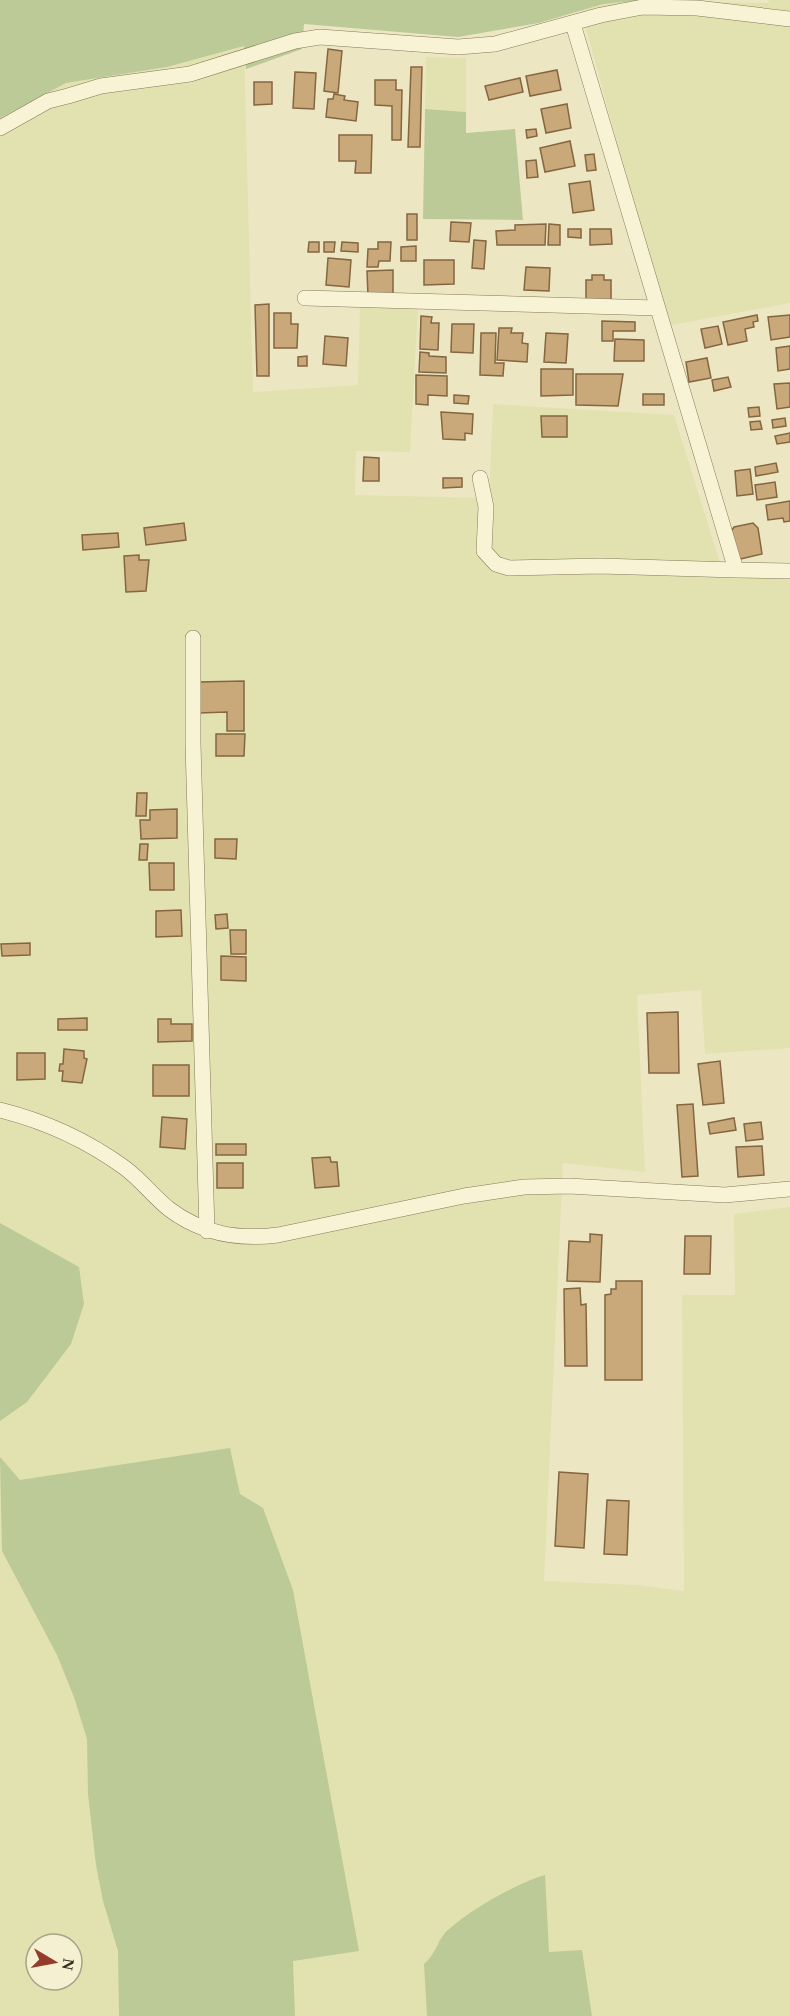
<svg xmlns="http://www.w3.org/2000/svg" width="790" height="2016" viewBox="0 0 790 2016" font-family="Georgia,serif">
<rect width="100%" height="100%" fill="#ece7c2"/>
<!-- farmland -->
<path fill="#e2e2b0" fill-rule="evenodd" d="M 645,0 L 768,3 L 769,0 L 790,0 L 790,303 L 667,326 L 581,10 L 603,4 Z
M 244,46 L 253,392 L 358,385 L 360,305 L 418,308 L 410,452 L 356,451 L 355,495 L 489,498 L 493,404 L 674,415 L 721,566 L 722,578 L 790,578 L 790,1048 L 705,1054 L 701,990 L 637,995 L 645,1172 L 563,1163 L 544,1581 L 638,1585 L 684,1591 L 682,1295 L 735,1295 L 734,1214 L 790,1207 L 790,2016 L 0,2016 L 0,118 L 66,83 L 167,67 ZM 36,1944 L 72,1944 L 72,1980 L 36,1980 Z
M 426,57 L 466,58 L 466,112 L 425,109 Z"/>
<!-- green -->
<path fill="#bbca96" d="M 0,0 L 645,0 L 603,4 L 539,23 L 458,37 L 304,24 L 302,49 L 246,69 L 244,46 L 167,67 L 66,83 L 0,118 Z
M 425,109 L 466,112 L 466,133 L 515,129 L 523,220 L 423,219 Z
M 0,1223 L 79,1267 L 84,1304 L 71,1344 L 27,1402 L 0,1421 Z
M 230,1448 L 240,1494 L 263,1508 L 293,1590 L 359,1951 L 293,1961 L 295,2016 L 119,2016 L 118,1951 L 103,1901 L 96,1865 L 88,1794 L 87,1739 L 74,1697 L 57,1655 L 2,1551 L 0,1457 L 20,1480 Z
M 545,1875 L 549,1952 L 582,1950 L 592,2016 L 427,2016 L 424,1964 C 437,1953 438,1938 448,1930 C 471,1909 515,1884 545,1875 Z"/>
<!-- building -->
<path fill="#c9a879" stroke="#846640" stroke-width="1.5" d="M 328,49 L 342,51 L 338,93 L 324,91 Z
M 411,67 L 422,67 L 420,147 L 408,147 Z
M 557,70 L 561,90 L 530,96 L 526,76 Z
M 295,72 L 316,73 L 314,109 L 293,108 Z
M 520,78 L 523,92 L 489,100 L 485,86 Z
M 375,80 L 396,80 L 396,90 L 402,90 L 401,140 L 392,140 L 392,106 L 375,105 Z
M 254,82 L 272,82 L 272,104 L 254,105 Z
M 334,94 L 345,96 L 344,100 L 358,102 L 356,121 L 326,117 L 328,99 L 333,99 Z
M 567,104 L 571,128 L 546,133 L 541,109 Z
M 536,129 L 537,136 L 527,138 L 526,130 Z
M 339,135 L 372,135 L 371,173 L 355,173 L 356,161 L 339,161 Z
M 570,141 L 575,166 L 545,172 L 540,148 Z
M 594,154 L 596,170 L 587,171 L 585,155 Z
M 536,160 L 538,177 L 527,178 L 526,161 Z
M 590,181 L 594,210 L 573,213 L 569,184 Z
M 407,214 L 417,214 L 417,240 L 407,240 Z
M 451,222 L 471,223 L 469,242 L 450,241 Z
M 546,224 L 545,245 L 497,245 L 496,231 L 515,230 L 515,225 Z
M 549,224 L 560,225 L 560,245 L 548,245 Z
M 568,229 L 581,229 L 581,238 L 568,237 Z
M 590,229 L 611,229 L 612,244 L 590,245 Z
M 474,240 L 486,241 L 484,269 L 472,268 Z
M 309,242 L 319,242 L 319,252 L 308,252 Z
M 324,242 L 335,242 L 334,252 L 324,252 Z
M 342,242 L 358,243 L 358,252 L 341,251 Z
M 378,242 L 391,242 L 390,261 L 379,261 L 378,267 L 367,267 L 368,249 L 378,249 Z
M 416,246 L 416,261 L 401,261 L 401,247 Z
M 328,258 L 351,260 L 349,287 L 326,285 Z
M 424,260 L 454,260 L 454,284 L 424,285 Z
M 526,267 L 550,268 L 549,291 L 524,290 Z
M 393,270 L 393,295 L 368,296 L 367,271 Z
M 592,275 L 604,275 L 604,280 L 611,280 L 611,300 L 586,300 L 586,280 L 592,280 Z
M 269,304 L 269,376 L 257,376 L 255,305 Z
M 274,313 L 291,313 L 291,324 L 298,324 L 297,348 L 274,348 Z
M 757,315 L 758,321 L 753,322 L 754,327 L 745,329 L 747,341 L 728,345 L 723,322 Z
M 790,315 L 790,337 L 771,340 L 768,317 Z
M 421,316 L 432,317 L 431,323 L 439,323 L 438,350 L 420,349 Z
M 602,321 L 635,322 L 635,331 L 613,331 L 613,341 L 602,341 Z
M 452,324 L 474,324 L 473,353 L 451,352 Z
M 718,326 L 722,344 L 705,348 L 701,329 Z
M 499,328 L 512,328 L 511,333 L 523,333 L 522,343 L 528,344 L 527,362 L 497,360 Z
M 481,333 L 496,333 L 495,363 L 504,363 L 503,376 L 480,375 Z
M 546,333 L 568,334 L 566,363 L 544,362 Z
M 325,336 L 348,338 L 346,366 L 323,364 Z
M 615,339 L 644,340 L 644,361 L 614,361 Z
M 790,346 L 790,369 L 778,371 L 776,348 Z
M 420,352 L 429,353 L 429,356 L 446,357 L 446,373 L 419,372 Z
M 307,356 L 307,366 L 298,366 L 298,357 Z
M 707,358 L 711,378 L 689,382 L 686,362 Z
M 541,369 L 573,369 L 573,395 L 541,396 Z
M 576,374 L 623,374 L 618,406 L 576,405 Z
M 416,375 L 447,376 L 447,396 L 428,395 L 428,405 L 416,404 Z
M 728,377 L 731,387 L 714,391 L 712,380 Z
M 790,383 L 790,407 L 777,409 L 774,384 Z
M 643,394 L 664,394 L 664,405 L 643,405 Z
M 454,395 L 469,396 L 468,404 L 454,403 Z
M 759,407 L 760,416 L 749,417 L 748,408 Z
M 441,412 L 473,414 L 472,434 L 465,433 L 465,440 L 443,439 Z
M 541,416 L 567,416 L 567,437 L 542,437 Z
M 785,418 L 786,426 L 773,428 L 772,420 Z
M 760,421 L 762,429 L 751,430 L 750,422 Z
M 790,433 L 790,442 L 777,444 L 775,436 Z
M 364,457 L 379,458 L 379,481 L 363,481 Z
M 776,463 L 778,472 L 756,476 L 755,467 Z
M 750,469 L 753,494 L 737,496 L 735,471 Z
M 443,478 L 462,478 L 462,487 L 443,488 Z
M 775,482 L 777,497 L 757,500 L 755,485 Z
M 790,501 L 790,521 L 784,522 L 783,518 L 768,520 L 766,505 Z
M 184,523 L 186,540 L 146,545 L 144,528 Z
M 753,523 L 758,528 L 762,554 L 736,560 L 730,533 L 734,527 Z
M 118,533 L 119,547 L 83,550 L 82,535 Z
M 139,555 L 139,560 L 149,560 L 146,591 L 126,592 L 124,556 Z
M 244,681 L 244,731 L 227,731 L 227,712 L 199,713 L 198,682 Z
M 216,734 L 245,734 L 244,756 L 216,756 Z
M 137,793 L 147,793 L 146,816 L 136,816 Z
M 177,809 L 177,838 L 141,839 L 140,820 L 150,820 L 150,810 Z
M 215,839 L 237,839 L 236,859 L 215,858 Z
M 140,844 L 148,844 L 147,860 L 139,860 Z
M 149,863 L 174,863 L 174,890 L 150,890 Z
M 181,910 L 182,936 L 156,937 L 156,911 Z
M 227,914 L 228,928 L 216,929 L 215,915 Z
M 230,930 L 246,930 L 246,954 L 231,954 Z
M 30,943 L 30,955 L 2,956 L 1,944 Z
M 221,956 L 246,957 L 246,981 L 221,980 Z
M 678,1012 L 679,1073 L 649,1073 L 647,1013 Z
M 87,1018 L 87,1030 L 58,1030 L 58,1019 Z
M 158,1019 L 171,1019 L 171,1024 L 192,1024 L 192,1041 L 158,1042 Z
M 64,1049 L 84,1051 L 84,1058 L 87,1059 L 82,1083 L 62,1081 L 63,1071 L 59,1071 L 60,1064 L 63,1064 Z
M 17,1053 L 45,1053 L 45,1079 L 17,1080 Z
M 720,1061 L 724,1103 L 703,1105 L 698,1064 Z
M 153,1065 L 189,1065 L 189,1096 L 153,1096 Z
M 693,1104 L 698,1176 L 682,1177 L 677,1105 Z
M 162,1117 L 187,1119 L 185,1149 L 160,1147 Z
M 734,1118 L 736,1130 L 710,1134 L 708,1123 Z
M 761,1122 L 763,1139 L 746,1141 L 744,1124 Z
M 216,1144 L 246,1144 L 246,1155 L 216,1155 Z
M 762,1146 L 764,1175 L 738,1177 L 736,1147 Z
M 330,1157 L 331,1162 L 337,1162 L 339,1186 L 315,1188 L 312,1158 Z
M 217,1163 L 243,1163 L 243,1188 L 217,1188 Z
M 590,1234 L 602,1235 L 600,1282 L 567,1281 L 569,1241 L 590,1242 Z
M 685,1236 L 711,1236 L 710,1274 L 684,1274 Z
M 616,1281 L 642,1281 L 642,1380 L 605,1380 L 605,1295 L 611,1294 L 611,1289 L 616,1289 Z
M 580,1288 L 581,1305 L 586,1304 L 587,1366 L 565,1366 L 564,1289 Z
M 559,1472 L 588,1474 L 584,1548 L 555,1546 Z
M 607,1500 L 629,1501 L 627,1555 L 604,1554 Z"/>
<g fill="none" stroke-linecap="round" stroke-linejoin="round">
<defs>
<path id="street" d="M 573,24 L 736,570 L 790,571
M 0,128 L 48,101 L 68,96 L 101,86 L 190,74 L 295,41 L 320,37 L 458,47 L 495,44 L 601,15 L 643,7 L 697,8 L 790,19
M 305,298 L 657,308
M 480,478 L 486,507 L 484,551 L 496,564 L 509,568 L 600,566 L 736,570
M 193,638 L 193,744 L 207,1231
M 0,1110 C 44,1121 88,1141 125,1168 C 141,1180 153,1196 169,1209 C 202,1234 238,1240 278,1235 L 464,1196 L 524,1187 L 569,1186 L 725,1195 L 790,1189"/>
</defs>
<!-- street casing -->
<use href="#street" stroke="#86785a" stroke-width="16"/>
<!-- street -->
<use href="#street" stroke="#f8f3d5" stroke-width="15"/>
</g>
<!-- north arrow -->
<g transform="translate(54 1962) rotate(100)"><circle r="28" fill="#f4f0d1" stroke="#a8a289" stroke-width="1.5"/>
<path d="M0-4.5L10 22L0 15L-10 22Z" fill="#933c2c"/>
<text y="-9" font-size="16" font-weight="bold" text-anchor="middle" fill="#362d1e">N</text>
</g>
</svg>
